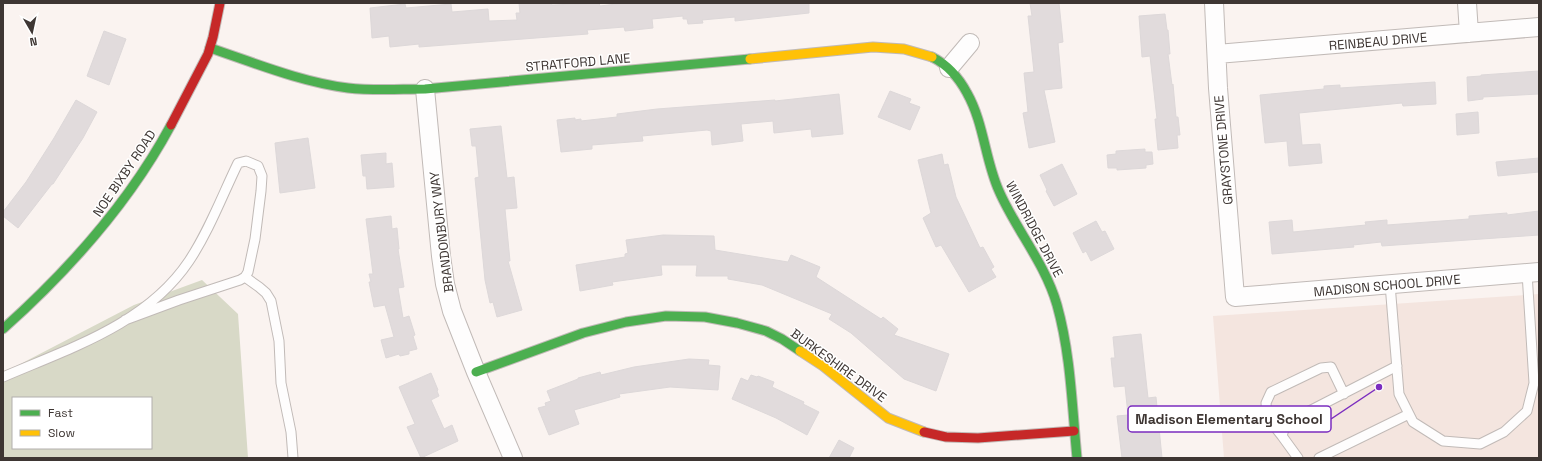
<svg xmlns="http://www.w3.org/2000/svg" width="1542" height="461" viewBox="0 0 1542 461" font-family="'Space Grotesk',sans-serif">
<rect width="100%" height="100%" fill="#faf3f0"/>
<!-- built -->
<path fill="#f4e5df" d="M 1539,294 L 1539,458 L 1224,458 L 1213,316 Z"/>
<!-- forest -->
<path fill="#d8d9c7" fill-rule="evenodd" d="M 202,280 L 238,314 L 248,458 L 3,458 L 3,373 L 134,305 ZM 13,398 L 151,398 L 151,448 L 13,448 Z"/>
<!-- building -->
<path fill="#e1dbdc" stroke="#ddd8d9" d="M 519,3 L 551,3 L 552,5 L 599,3 L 600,6 L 624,3 L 809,3 L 809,13 L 735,21 L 735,17 L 702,20 L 703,23 L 688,24 L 687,19 L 683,19 L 683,16 L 652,19 L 653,28 L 625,31 L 624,27 L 587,30 L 588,34 L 419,47 L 419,44 L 390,47 L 389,36 L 372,38 L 370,8 L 405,4 L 406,8 L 451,4 L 452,12 L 488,9 L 489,21 L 517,20 L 516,13 L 520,13 Z
M 1030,3 L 1059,3 L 1063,42 L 1058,43 L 1062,88 L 1044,90 L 1055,142 L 1029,148 L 1023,113 L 1028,112 L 1024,73 L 1034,72 L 1028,16 L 1032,16 Z
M 1165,14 L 1167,30 L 1168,30 L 1170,54 L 1168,54 L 1172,85 L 1173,84 L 1176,117 L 1178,117 L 1180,135 L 1177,135 L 1178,148 L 1158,150 L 1155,119 L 1157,119 L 1150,56 L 1142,57 L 1139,16 Z
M 104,31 L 126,39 L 109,85 L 87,76 Z
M 1539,71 L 1539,94 L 1483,97 L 1483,99 L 1468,101 L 1467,77 L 1481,76 L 1481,75 Z
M 1435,82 L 1436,104 L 1403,106 L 1402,103 L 1299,113 L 1302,145 L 1320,144 L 1322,163 L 1289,166 L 1287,141 L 1265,143 L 1260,95 L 1324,89 L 1324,86 L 1340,85 L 1340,88 Z
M 890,91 L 911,99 L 909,103 L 920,107 L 910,130 L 878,117 Z
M 839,94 L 843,134 L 812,137 L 811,129 L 774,133 L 773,121 L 741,124 L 743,141 L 712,145 L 711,131 L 707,130 L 642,136 L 643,141 L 592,145 L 592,149 L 561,152 L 557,120 L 575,118 L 575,120 L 581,119 L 581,121 L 617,117 L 617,114 L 657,109 L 775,100 L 775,101 Z
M 76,100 L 97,112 L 83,138 L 53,184 L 52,184 L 18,228 L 3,216 L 3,212 L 26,182 L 54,138 Z
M 1478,112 L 1479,133 L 1457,135 L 1456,114 Z
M 501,126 L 507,178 L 514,177 L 517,208 L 505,209 L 510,261 L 508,261 L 522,310 L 497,317 L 493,302 L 490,303 L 485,280 L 475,178 L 479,177 L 476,146 L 472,146 L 470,129 Z
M 308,138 L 315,188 L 280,193 L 275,143 Z
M 1145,149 L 1145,152 L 1152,152 L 1153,164 L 1146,165 L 1146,168 L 1117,170 L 1117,168 L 1108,168 L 1107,155 L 1116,154 L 1116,151 Z
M 386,153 L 386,164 L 392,163 L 394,187 L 367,189 L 366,176 L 363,176 L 361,155 Z
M 942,154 L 944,165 L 948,164 L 956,197 L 980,248 L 983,247 L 994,267 L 991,269 L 996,277 L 969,292 L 941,245 L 936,247 L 923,218 L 931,213 L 918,160 Z
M 1539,158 L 1539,172 L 1498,176 L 1496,162 Z
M 1062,164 L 1077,194 L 1054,206 L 1046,191 L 1047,190 L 1040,175 Z
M 1539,211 L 1539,235 L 1382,246 L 1381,242 L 1353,245 L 1354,247 L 1272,254 L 1269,222 L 1292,220 L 1293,232 L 1366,225 L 1365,222 L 1387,220 L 1387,225 L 1469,219 L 1469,216 L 1507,213 L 1507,215 Z
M 391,216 L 392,229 L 397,228 L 399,249 L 398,249 L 404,287 L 398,288 L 403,318 L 409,316 L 415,335 L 413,336 L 417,349 L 409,351 L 409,354 L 400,356 L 399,354 L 386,358 L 381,340 L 394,337 L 385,305 L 374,307 L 369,282 L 371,282 L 369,274 L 373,274 L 366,219 Z
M 1096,221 L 1102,232 L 1105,231 L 1114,249 L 1091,261 L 1086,251 L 1083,253 L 1073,233 Z
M 663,235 L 714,236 L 715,250 L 788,262 L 791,255 L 820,267 L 816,277 L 881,319 L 883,317 L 898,329 L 894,335 L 949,354 L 936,391 L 904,379 L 851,333 L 829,319 L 832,314 L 762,285 L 728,279 L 728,276 L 696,276 L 697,265 L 661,265 L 662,275 L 612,282 L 613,285 L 580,291 L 576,265 L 625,257 L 625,254 L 628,253 L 626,240 Z
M 1141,334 L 1148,398 L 1156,397 L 1162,458 L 1122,458 L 1117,416 L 1128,415 L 1125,386 L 1114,387 L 1111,358 L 1115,358 L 1113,337 Z
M 689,359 L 709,360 L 708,365 L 720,366 L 718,390 L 670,387 L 619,394 L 620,397 L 574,410 L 579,424 L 549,435 L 538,408 L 546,406 L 545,403 L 551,401 L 547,391 L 578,379 L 578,378 L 600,372 L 601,375 L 634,367 Z
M 431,373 L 438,390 L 437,391 L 439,396 L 431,400 L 444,429 L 452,425 L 458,441 L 421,458 L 407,427 L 415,424 L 399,387 Z
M 751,375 L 757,377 L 758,376 L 774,382 L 772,387 L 804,402 L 803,404 L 819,412 L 807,435 L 776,418 L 732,399 L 741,378 L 748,381 Z
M 839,440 L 854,448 L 849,458 L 829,458 Z"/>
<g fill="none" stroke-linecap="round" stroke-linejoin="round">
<defs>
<path id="lane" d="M 245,277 L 259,287 L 266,293 L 271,301 L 279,341 L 281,383 L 291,432 L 293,458
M 1390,284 L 1399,394 L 1413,422 L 1443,441 L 1480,444 L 1504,432 L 1527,411 L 1534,383 L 1527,273
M 3,377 C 70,348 147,324 189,261 C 209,231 222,196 238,163 L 246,161 L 258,166 L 262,176 L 261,191 L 255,239 L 248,272 L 245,277 L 240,280 L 179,300 L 125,320
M 1282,436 L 1267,417 L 1266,403 L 1271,392 L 1321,368 L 1331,367 L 1344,394
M 1298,458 L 1282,436 L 1286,423 L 1397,366
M 1319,458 L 1409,414"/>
<path id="street" d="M 1214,3 L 1218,88 L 1235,297 L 1539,272
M 1467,3 L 1469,33
M 1217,54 L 1539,27
M 949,68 L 970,43
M 425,89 L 441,256 L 445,284 L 452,311 L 476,372 L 513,458"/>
<path id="fast" d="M 210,48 C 255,63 301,82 348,88 C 374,91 400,89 425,89 L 750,59
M 932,57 C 948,65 959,78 967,93 C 984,123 985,160 999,191 C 1016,230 1045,263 1057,305 C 1071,355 1072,407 1077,458
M 3,329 C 69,270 129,203 171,125
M 476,372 L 583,333 L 626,322 L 666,316 L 705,317 L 737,323 L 766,331 L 782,339 L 800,351"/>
<path id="slow" d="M 750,59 L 873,47 L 904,49 L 932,57
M 800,351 L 823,366 L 888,418 L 924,432"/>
<path id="jam" d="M 171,125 L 208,54 L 213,37 L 220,3
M 924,432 L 946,437 L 978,438 L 1074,431"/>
</defs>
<!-- lane casing -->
<use href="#lane" stroke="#c1bab7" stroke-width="11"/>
<!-- street casing -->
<use href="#street" stroke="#c1bab7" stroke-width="20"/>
<!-- fast casing -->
<use href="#fast" stroke="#c1bab7" stroke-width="11"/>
<!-- slow casing -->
<use href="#slow" stroke="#c1bab7" stroke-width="11"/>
<!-- jam casing -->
<use href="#jam" stroke="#c1bab7" stroke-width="11"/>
<!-- lane -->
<use href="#lane" stroke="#fefdfd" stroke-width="9"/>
<!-- street -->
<use href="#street" stroke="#fefdfd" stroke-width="18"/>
<!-- fast -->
<use href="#fast" stroke="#4caf50" stroke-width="9"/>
<!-- slow -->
<use href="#slow" stroke="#ffc107" stroke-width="9"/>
<!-- jam -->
<use href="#jam" stroke="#c62828" stroke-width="9"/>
</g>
<g text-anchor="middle" stroke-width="3" stroke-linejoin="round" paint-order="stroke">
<!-- street labels -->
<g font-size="13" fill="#3e3633" stroke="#fff">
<text transform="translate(1378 41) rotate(-5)" y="5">REINBEAU DRIVE</text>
<text transform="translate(578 62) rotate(-5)" y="5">STRATFORD LANE</text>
<text transform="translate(1223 150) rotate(-95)" y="5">GRAYSTONE DRIVE</text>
<text transform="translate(124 173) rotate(-56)" y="5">NOE BIXBY ROAD</text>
<text transform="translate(1035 229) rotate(62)" y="5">WINDRIDGE DRIVE</text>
<text transform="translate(441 232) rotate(-97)" y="5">BRANDONBURY WAY</text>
<text transform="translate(1387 285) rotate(-5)" y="5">MADISON SCHOOL DRIVE</text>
<text transform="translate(839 365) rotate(36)" y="5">BURKESHIRE DRIVE</text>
</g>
</g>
<!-- callouts -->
<path fill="none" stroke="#7b2cbf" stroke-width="1.5" d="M1379 387L1331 419"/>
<circle fill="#7b2cbf" stroke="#fff" stroke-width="1.5" cx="1379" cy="387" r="4"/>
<rect fill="#fff" stroke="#7b2cbf" stroke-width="1.5" x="1128" y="406" width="203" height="26" rx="4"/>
<g font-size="14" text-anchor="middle" font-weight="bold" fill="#3e3633">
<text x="1229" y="424">Madison Elementary School</text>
</g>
<!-- border -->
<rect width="1542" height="461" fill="none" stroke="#3e3633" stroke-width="8"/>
<!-- legend -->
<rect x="12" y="397" width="140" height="52" fill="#ffffff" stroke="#b2afad"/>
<rect x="20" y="410" width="20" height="6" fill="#4caf50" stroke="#b2afad"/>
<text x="48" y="417" font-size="12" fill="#3e3633">Fast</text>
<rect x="20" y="430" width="20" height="6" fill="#ffc107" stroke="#b2afad"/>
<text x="48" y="437" font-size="12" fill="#3e3633">Slow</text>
<!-- north arrow -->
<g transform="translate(32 32) rotate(171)" stroke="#ffffff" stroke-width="3" paint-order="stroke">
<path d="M0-3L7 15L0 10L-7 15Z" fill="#3e3633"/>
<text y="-6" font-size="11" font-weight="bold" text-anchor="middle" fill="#3e3633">N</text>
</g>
</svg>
